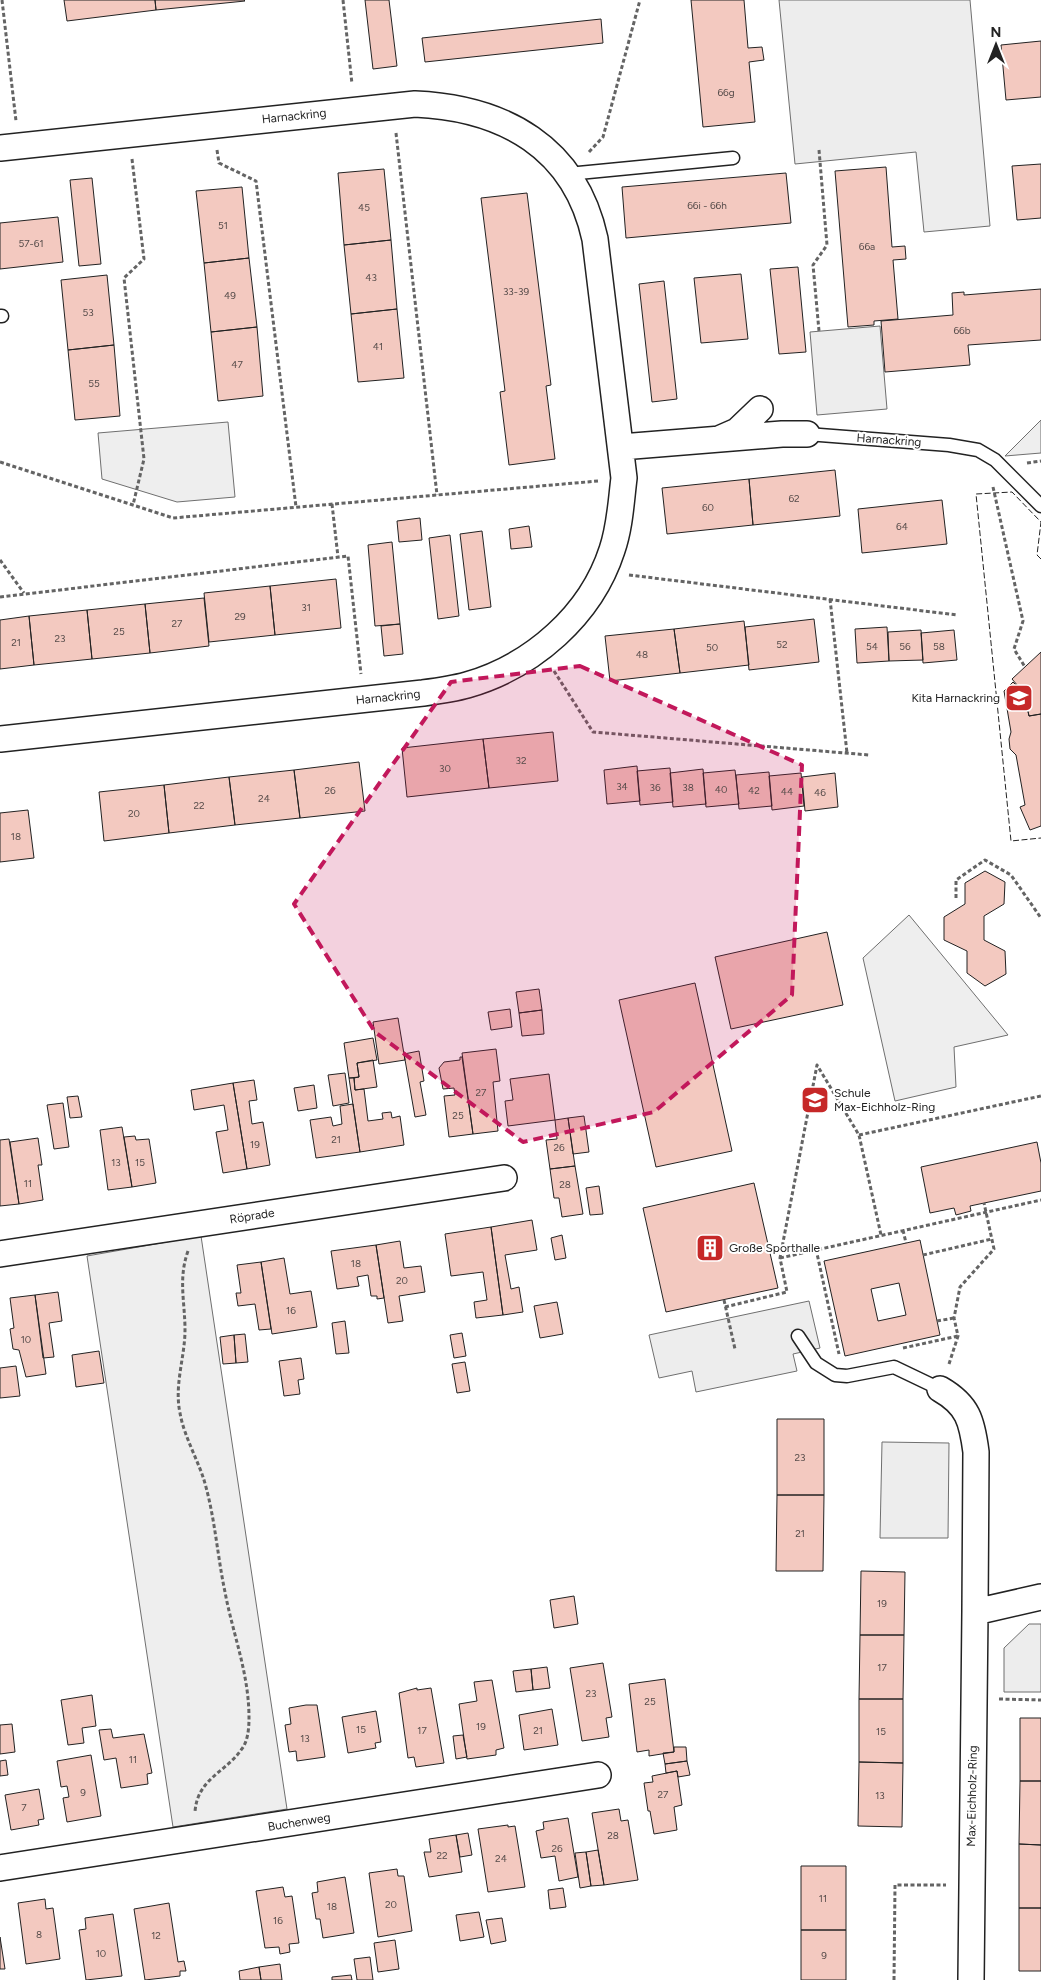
<svg xmlns="http://www.w3.org/2000/svg" width="1041" height="1980" viewBox="0 0 1041 1980" font-family="Figtree,sans-serif">
<rect width="100%" height="100%" fill="#fff"/>
<!-- green -->
<path fill="#eee" stroke="#6f6f6f" d="M 1041,420 L 1041,453 L 1005,456 Z
M 228,422 L 235,497 L 177,502 L 102,479 L 98,433 Z
M 909,915 L 1008,1035 L 954,1047 L 956,1087 L 895,1101 L 863,958 Z
M 201,1236 L 287,1809 L 173,1827 L 87,1256 Z"/>
<!-- parking -->
<path fill="#ededed" stroke="#6f6f6f" d="M 779,0 L 970,0 L 990,226 L 924,232 L 916,152 L 795,164 Z
M 880,326 L 887,409 L 817,415 L 810,332 Z
M 809,1301 L 820,1348 L 793,1354 L 797,1371 L 696,1392 L 692,1371 L 659,1378 L 649,1335 Z
M 882,1442 L 949,1443 L 948,1538 L 880,1538 Z
M 1029,1624 L 1041,1624 L 1041,1692 L 1004,1692 L 1004,1648 Z"/>
<!-- building -->
<path fill="#f3c9c0" stroke="#222" fill-rule="evenodd" d="M 64,0 L 155,0 L 156,10 L 67,21 Z
M 155,0 L 244,0 L 245,1 L 156,10 Z
M 365,0 L 389,0 L 397,66 L 373,69 Z
M 691,0 L 744,0 L 748,48 L 762,47 L 764,60 L 749,62 L 755,122 L 703,127 Z
M 601,19 L 603,43 L 425,62 L 422,38 Z
M 1041,41 L 1041,97 L 1006,100 L 1001,45 Z
M 1041,164 L 1041,218 L 1017,220 L 1012,166 Z
M 886,167 L 892,247 L 905,246 L 906,259 L 893,260 L 898,319 L 874,321 L 874,325 L 848,327 L 835,171 Z
M 384,169 L 391,240 L 344,245 L 338,173 Z
M 786,173 L 791,223 L 626,238 L 622,187 Z
M 92,178 L 101,264 L 79,266 L 70,180 Z
M 242,187 L 249,258 L 204,263 L 196,191 Z
M 527,193 L 551,385 L 546,386 L 555,459 L 509,465 L 500,392 L 505,391 L 481,198 Z
M 58,217 L 63,262 L 0,269 L 0,223 Z
M 391,240 L 397,309 L 351,314 L 344,245 Z
M 249,258 L 257,327 L 211,332 L 204,263 Z
M 798,267 L 806,352 L 779,354 L 770,269 Z
M 741,274 L 748,339 L 701,343 L 694,278 Z
M 107,275 L 114,345 L 68,350 L 61,280 Z
M 664,281 L 677,399 L 652,402 L 639,284 Z
M 1041,289 L 1041,340 L 968,345 L 970,365 L 885,372 L 881,321 L 953,315 L 952,293 L 964,292 L 964,295 Z
M 397,309 L 404,378 L 358,382 L 351,314 Z
M 257,327 L 263,396 L 218,401 L 211,332 Z
M 114,345 L 120,416 L 75,420 L 68,350 Z
M 835,470 L 840,516 L 753,525 L 749,479 Z
M 749,479 L 753,525 L 667,534 L 662,488 Z
M 942,500 L 947,544 L 862,553 L 858,509 Z
M 420,518 L 422,540 L 399,542 L 397,521 Z
M 529,526 L 532,547 L 511,549 L 509,529 Z
M 482,531 L 491,607 L 469,610 L 460,534 Z
M 450,535 L 459,616 L 438,619 L 429,538 Z
M 392,542 L 400,624 L 375,626 L 368,545 Z
M 336,579 L 341,628 L 275,635 L 270,586 Z
M 270,586 L 275,635 L 209,642 L 204,593 Z
M 204,598 L 209,646 L 150,653 L 145,604 Z
M 145,604 L 150,653 L 92,659 L 87,610 Z
M 87,610 L 92,659 L 34,665 L 29,616 Z
M 29,616 L 34,665 L 0,669 L 0,620 Z
M 814,619 L 819,662 L 749,670 L 745,627 Z
M 744,621 L 749,665 L 680,673 L 674,629 Z
M 400,624 L 403,654 L 384,656 L 381,626 Z
M 887,627 L 889,661 L 857,663 L 855,629 Z
M 674,629 L 680,673 L 610,681 L 605,636 Z
M 921,630 L 923,660 L 889,661 L 888,632 Z
M 954,630 L 957,660 L 923,663 L 921,633 Z
M 1041,652 L 1041,714 L 1029,716 L 1024,693 L 1012,679 Z
M 1013,682 L 1024,693 L 1029,716 L 1041,714 L 1041,826 L 1030,830 L 1020,807 L 1025,805 L 1016,755 L 1010,749 L 1009,739 L 1011,732 L 1004,691 Z
M 553,732 L 558,781 L 489,788 L 483,739 Z
M 483,739 L 489,788 L 407,797 L 402,748 Z
M 359,762 L 365,811 L 300,818 L 294,770 Z
M 637,766 L 640,801 L 607,804 L 604,770 Z
M 670,768 L 673,802 L 640,805 L 637,771 Z
M 703,769 L 706,804 L 673,807 L 670,773 Z
M 294,770 L 300,818 L 235,825 L 229,777 Z
M 735,770 L 739,804 L 706,807 L 703,773 Z
M 769,772 L 772,806 L 739,809 L 736,775 Z
M 801,773 L 804,806 L 772,810 L 769,776 Z
M 835,773 L 838,807 L 805,811 L 802,777 Z
M 229,777 L 235,825 L 169,833 L 164,785 Z
M 164,785 L 169,833 L 104,841 L 99,792 Z
M 28,810 L 34,858 L 0,862 L 0,813 Z
M 985,871 L 1005,882 L 1004,904 L 984,916 L 984,940 L 1005,951 L 1006,974 L 985,986 L 967,973 L 967,951 L 944,940 L 944,917 L 965,904 L 965,883 Z
M 827,932 L 843,1005 L 731,1029 L 715,957 Z
M 695,983 L 732,1151 L 656,1167 L 619,1000 Z
M 539,989 L 542,1010 L 519,1013 L 516,992 Z
M 510,1009 L 512,1027 L 491,1030 L 488,1012 Z
M 542,1010 L 544,1034 L 522,1036 L 519,1013 Z
M 398,1018 L 405,1060 L 379,1064 L 373,1022 Z
M 373,1038 L 377,1060 L 357,1063 L 359,1077 L 349,1078 L 344,1043 Z
M 496,1049 L 500,1081 L 493,1082 L 498,1131 L 473,1134 L 462,1053 Z
M 419,1051 L 424,1081 L 420,1082 L 426,1115 L 415,1117 L 404,1054 Z
M 460,1057 L 462,1057 L 473,1134 L 449,1137 L 444,1096 L 455,1095 L 454,1088 L 443,1089 L 439,1068 L 444,1062 L 460,1060 Z
M 373,1060 L 377,1087 L 355,1090 L 354,1078 L 359,1077 L 357,1063 Z
M 345,1073 L 349,1103 L 333,1106 L 328,1075 Z
M 549,1074 L 555,1120 L 508,1126 L 505,1101 L 513,1100 L 510,1079 Z
M 349,1078 L 354,1078 L 355,1090 L 364,1089 L 368,1121 L 383,1119 L 382,1113 L 391,1112 L 392,1118 L 400,1116 L 404,1145 L 360,1152 Z
M 254,1080 L 257,1100 L 249,1101 L 252,1124 L 263,1122 L 270,1165 L 247,1169 L 233,1083 Z
M 233,1083 L 247,1169 L 223,1173 L 216,1132 L 228,1130 L 224,1105 L 194,1110 L 191,1090 Z
M 314,1085 L 317,1108 L 298,1111 L 294,1088 Z
M 78,1096 L 82,1117 L 70,1118 L 67,1097 Z
M 63,1103 L 69,1147 L 54,1149 L 47,1105 Z
M 353,1104 L 360,1152 L 316,1158 L 310,1120 L 331,1117 L 333,1126 L 342,1124 L 340,1106 Z
M 584,1116 L 589,1152 L 573,1154 L 568,1118 Z
M 568,1118 L 575,1166 L 550,1169 L 546,1140 L 557,1139 L 555,1120 Z
M 122,1127 L 132,1187 L 108,1190 L 100,1130 Z
M 135,1136 L 136,1140 L 149,1139 L 156,1183 L 132,1187 L 124,1137 Z
M 38,1138 L 42,1165 L 38,1165 L 43,1200 L 19,1204 L 10,1142 Z
M 9,1139 L 19,1204 L 0,1206 L 0,1140 Z
M 1037,1142 L 1041,1163 L 1041,1191 L 970,1206 L 971,1211 L 956,1215 L 954,1208 L 930,1213 L 921,1167 Z
M 575,1166 L 583,1214 L 562,1217 L 559,1198 L 554,1198 L 550,1169 Z
M 754,1183 L 778,1288 L 666,1312 L 643,1208 Z
M 599,1186 L 603,1214 L 590,1215 L 586,1188 Z
M 532,1220 L 537,1250 L 505,1255 L 511,1289 L 519,1287 L 523,1312 L 503,1315 L 491,1227 Z
M 491,1227 L 503,1315 L 476,1318 L 474,1302 L 487,1300 L 483,1272 L 451,1276 L 445,1234 Z
M 562,1235 L 566,1258 L 555,1260 L 551,1238 Z
M 920,1240 L 940,1335 L 845,1356 L 824,1261 ZM 899,1283 L 906,1315 L 878,1321 L 871,1289 Z
M 400,1241 L 404,1268 L 421,1266 L 425,1292 L 399,1296 L 403,1321 L 388,1323 L 376,1245 Z
M 376,1245 L 384,1298 L 377,1299 L 377,1296 L 371,1296 L 368,1275 L 357,1277 L 359,1286 L 337,1289 L 331,1251 Z
M 284,1258 L 290,1294 L 311,1291 L 317,1327 L 272,1334 L 261,1262 Z
M 261,1262 L 271,1329 L 259,1330 L 255,1304 L 238,1306 L 236,1293 L 241,1293 L 237,1265 Z
M 58,1292 L 62,1321 L 49,1323 L 54,1357 L 43,1358 L 35,1295 Z
M 35,1295 L 46,1374 L 26,1377 L 19,1350 L 13,1349 L 10,1329 L 14,1328 L 10,1298 Z
M 557,1302 L 563,1334 L 540,1338 L 534,1306 Z
M 345,1321 L 349,1353 L 336,1354 L 332,1323 Z
M 462,1333 L 466,1356 L 454,1358 L 450,1335 Z
M 245,1334 L 248,1362 L 236,1363 L 234,1335 Z
M 234,1335 L 236,1363 L 223,1364 L 220,1337 Z
M 99,1351 L 104,1383 L 76,1387 L 72,1355 Z
M 301,1358 L 304,1379 L 298,1380 L 300,1394 L 284,1396 L 279,1361 Z
M 465,1362 L 470,1391 L 457,1393 L 452,1364 Z
M 16,1366 L 20,1396 L 0,1398 L 0,1368 Z
M 777,1419 L 824,1419 L 824,1495 L 777,1495 Z
M 777,1495 L 824,1495 L 823,1571 L 776,1571 Z
M 861,1571 L 905,1572 L 904,1635 L 860,1635 Z
M 574,1596 L 578,1624 L 554,1628 L 550,1600 Z
M 860,1635 L 904,1635 L 903,1699 L 859,1699 Z
M 603,1663 L 612,1717 L 606,1718 L 609,1737 L 582,1741 L 570,1668 Z
M 547,1667 L 550,1688 L 533,1690 L 531,1669 Z
M 531,1669 L 533,1690 L 516,1692 L 513,1671 Z
M 665,1679 L 674,1752 L 649,1756 L 649,1750 L 637,1752 L 629,1684 Z
M 492,1680 L 504,1748 L 496,1750 L 496,1755 L 467,1759 L 459,1704 L 477,1701 L 474,1682 Z
M 417,1688 L 417,1690 L 431,1688 L 444,1763 L 416,1767 L 414,1757 L 408,1758 L 399,1693 Z
M 92,1695 L 96,1726 L 82,1728 L 84,1743 L 68,1745 L 61,1700 Z
M 859,1699 L 903,1699 L 903,1763 L 859,1762 Z
M 306,1705 L 317,1705 L 325,1757 L 297,1761 L 296,1751 L 289,1752 L 285,1725 L 291,1724 L 289,1708 Z
M 552,1709 L 558,1745 L 524,1750 L 519,1715 Z
M 376,1711 L 381,1742 L 375,1743 L 376,1748 L 348,1753 L 342,1717 Z
M 1020,1718 L 1041,1718 L 1041,1781 L 1020,1781 Z
M 12,1724 L 15,1752 L 0,1754 L 0,1725 Z
M 111,1729 L 113,1738 L 144,1734 L 152,1773 L 147,1774 L 148,1784 L 121,1788 L 116,1758 L 104,1760 L 99,1730 Z
M 463,1735 L 467,1757 L 456,1759 L 453,1736 Z
M 674,1747 L 686,1747 L 687,1761 L 665,1764 L 663,1753 L 674,1752 Z
M 91,1755 L 101,1816 L 67,1822 L 63,1798 L 69,1797 L 67,1786 L 61,1787 L 57,1761 Z
M 6,1760 L 8,1775 L 0,1776 L 0,1761 Z
M 687,1761 L 690,1775 L 678,1777 L 677,1771 L 666,1773 L 665,1764 Z
M 859,1762 L 903,1763 L 902,1827 L 858,1826 Z
M 677,1771 L 682,1805 L 674,1807 L 677,1830 L 654,1834 L 650,1811 L 648,1811 L 644,1783 L 653,1782 L 652,1776 Z
M 1020,1781 L 1041,1781 L 1041,1845 L 1019,1844 Z
M 39,1789 L 44,1819 L 38,1820 L 39,1825 L 11,1830 L 5,1795 Z
M 619,1809 L 621,1821 L 628,1820 L 638,1880 L 604,1885 L 592,1813 Z
M 568,1818 L 578,1877 L 559,1881 L 555,1856 L 541,1858 L 536,1831 L 544,1829 L 543,1822 Z
M 508,1825 L 508,1827 L 515,1826 L 525,1887 L 488,1892 L 478,1829 Z
M 468,1833 L 472,1855 L 460,1857 L 456,1835 Z
M 456,1835 L 462,1872 L 429,1877 L 424,1852 L 431,1852 L 429,1839 Z
M 1019,1844 L 1041,1845 L 1041,1908 L 1019,1908 Z
M 598,1850 L 604,1885 L 591,1886 L 586,1852 Z
M 586,1852 L 591,1886 L 580,1888 L 575,1853 Z
M 801,1866 L 846,1866 L 846,1930 L 801,1930 Z
M 397,1869 L 398,1876 L 404,1876 L 412,1931 L 378,1937 L 369,1873 Z
M 345,1877 L 354,1933 L 323,1938 L 320,1919 L 316,1919 L 312,1893 L 318,1892 L 317,1882 Z
M 283,1887 L 285,1897 L 292,1896 L 299,1943 L 289,1944 L 290,1952 L 280,1954 L 279,1947 L 265,1948 L 256,1891 Z
M 563,1888 L 566,1907 L 550,1909 L 548,1890 Z
M 45,1899 L 46,1909 L 53,1908 L 60,1959 L 26,1964 L 18,1903 Z
M 169,1903 L 178,1962 L 184,1961 L 186,1971 L 180,1971 L 180,1976 L 145,1980 L 134,1909 Z
M 1019,1908 L 1041,1908 L 1041,1971 L 1019,1971 Z
M 479,1912 L 484,1937 L 460,1941 L 456,1915 Z
M 113,1914 L 122,1976 L 86,1980 L 79,1930 L 86,1929 L 85,1918 Z
M 502,1918 L 506,1941 L 491,1944 L 486,1920 Z
M 801,1930 L 846,1930 L 846,1980 L 801,1980 Z
M 0,1937 L 5,1969 L 0,1969 Z
M 395,1940 L 399,1969 L 378,1972 L 374,1943 Z
M 370,1957 L 373,1980 L 357,1980 L 354,1959 Z
M 280,1964 L 282,1980 L 261,1980 L 259,1967 Z
M 259,1967 L 261,1980 L 240,1980 L 239,1971 Z
M 351,1975 L 352,1980 L 332,1980 L 332,1977 Z"/>
<g fill="none" stroke-linecap="round" stroke-linejoin="round">
<defs>
<path id="lane" d="M 568,174 L 733,158
M 0,316 L 2,316
M 807,434 L 949,445 L 978,450 L 995,460 L 1041,506
M 798,1336 L 816,1363 L 835,1375 L 847,1376 L 894,1367 L 940,1389"/>
<path id="street" d="M 0,148 L 415,104 C 504,108 575,147 595,239 L 624,478 C 621,502 620,527 612,550 C 591,615 533,666 467,685 C 453,689 438,691 423,693 L 0,739
M 721,438 L 737,431 L 760,409
M 621,447 L 782,434 L 807,434
M 0,1254 L 504,1178
M 940,1389 C 968,1405 972,1421 976,1452 L 975,1612
M 0,1868 L 598,1775
M 971,1980 L 975,1612 L 1041,1597"/>
</defs>
<!-- lane casing -->
<use href="#lane" stroke="#222" stroke-width="15"/>
<!-- street casing -->
<use href="#street" stroke="#222" stroke-width="28"/>
<!-- path -->
<path stroke="#646464" stroke-width="3" stroke-dasharray="4 2.5" stroke-linecap="butt" d="M 2,0 L 16,121
M 343,0 L 352,84
M 396,133 L 437,495
M 217,150 L 219,163 L 256,181 L 296,507
M 819,150 L 827,245 L 813,265 L 819,331
M 589,152 L 603,137 L 640,0
M 132,159 L 144,259 L 124,278 L 144,459 L 133,505
M 0,462 L 173,518 L 598,481
M 1027,463 L 1041,461
M 993,487 L 1023,621 L 1014,649 L 1025,667
M 332,504 L 338,557
M 0,560 L 24,593
M 629,575 L 957,615
M 0,597 L 348,556 L 361,674
M 830,599 L 847,753
M 554,671 L 593,732 L 869,755
M 956,898 L 956,880 L 985,860 L 1011,875 L 1041,918
M 859,1135 L 1041,1096
M 903,1230 L 906,1243
M 816,1249 L 839,1354
M 188,1251 C 178,1279 185,1302 185,1330 C 185,1357 174,1385 180,1413 C 184,1436 197,1458 204,1480 C 215,1517 217,1554 225,1592 C 233,1635 249,1673 249,1718 C 249,1728 248,1742 241,1750 C 226,1772 197,1779 195,1812
M 923,1255 L 992,1239
M 780,1258 L 1041,1200
M 724,1300 L 735,1349
M 725,1307 L 787,1292 L 780,1258 L 817,1065 L 859,1135 L 881,1235
M 937,1321 L 954,1318
M 903,1348 L 958,1336
M 949,1364 L 958,1336 L 954,1318 L 960,1287 L 994,1249 L 984,1203
M 999,1699 L 1041,1700
M 894,1980 L 895,1885 L 946,1885"/>
<!-- lane -->
<use href="#lane" stroke="#fff" stroke-width="12"/>
<!-- street -->
<use href="#street" stroke="#fff" stroke-width="25"/>
<!-- fence -->
<path stroke="#222" stroke-width="1" stroke-dasharray="6 2.5" stroke-linecap="butt" d="M 1041,559 L 1037,555 L 1041,522 L 1012,492 L 976,494 L 1011,841 L 1041,838"/>
</g>
<!-- marked area -->
<path fill="#c2185b" fill-opacity="0.2" stroke="#c2185b" stroke-width="4" stroke-dasharray="10 6" stroke-linejoin="round" d="M 580,666 L 802,765 L 792,995 L 654,1112 L 523,1142 L 375,1032 L 294,904 L 451,682 Z"/>
<!-- icons -->
<defs>
<symbol id="school-square" viewBox="-11 -11 22 22"><rect x="-9" y="-9" width="18" height="18" rx="4" fill="#c62828" stroke="#fff"/><path d="M0-5L7-2L0 1L-7-2ZM-4 1L0 2.5L4 1V4Q0 6-4 4Z" fill="#fff"/></symbol>
<symbol id="building-square" viewBox="-11 -11 22 22"><rect x="-9" y="-9" width="18" height="18" rx="4" fill="#c62828" stroke="#fff"/><path d="M-4-6H4V6H1V3H-1V6H-4ZM-2.5-4.3h1.7v1.8h-1.7ZM.8-4.3h1.7v1.8H.8ZM-2.5-1h1.7V.8h-1.7ZM.8-1h1.7V.8H.8Z" fill="#fff"/></symbol>
</defs>
<g fill-rule="evenodd">
<use href="#school-square" x="1003" y="682" width="32" height="32"/>
<use href="#school-square" x="799" y="1084" width="32" height="32"/>
<use href="#building-square" x="694" y="1232" width="32" height="32"/>
</g>
<g text-anchor="middle" stroke-width="4" stroke-linejoin="round" paint-order="stroke">
<!-- number labels -->
<g font-size="10" fill="#564c4a">
<text x="726" y="96">66g</text>
<text x="707" y="209">66i - 66h</text>
<text x="364" y="211">45</text>
<text x="223" y="229">51</text>
<text x="31" y="247">57-61</text>
<text x="867" y="250">66a</text>
<text x="371" y="281">43</text>
<text x="516" y="295">33-39</text>
<text x="230" y="299">49</text>
<text x="88" y="316">53</text>
<text x="962" y="334">66b</text>
<text x="378" y="350">41</text>
<text x="237" y="368">47</text>
<text x="94" y="387">55</text>
<text x="794" y="502">62</text>
<text x="708" y="511">60</text>
<text x="902" y="530">64</text>
<text x="306" y="611">31</text>
<text x="240" y="620">29</text>
<text x="177" y="627">27</text>
<text x="119" y="635">25</text>
<text x="60" y="642">23</text>
<text x="16" y="646">21</text>
<text x="782" y="648">52</text>
<text x="872" y="650">54</text>
<text x="905" y="650">56</text>
<text x="939" y="650">58</text>
<text x="712" y="651">50</text>
<text x="642" y="658">48</text>
<text x="521" y="764">32</text>
<text x="445" y="772">30</text>
<text x="622" y="790">34</text>
<text x="655" y="791">36</text>
<text x="688" y="791">38</text>
<text x="721" y="793">40</text>
<text x="330" y="794">26</text>
<text x="754" y="794">42</text>
<text x="787" y="795">44</text>
<text x="820" y="796">46</text>
<text x="264" y="802">24</text>
<text x="199" y="809">22</text>
<text x="134" y="817">20</text>
<text x="16" y="840">18</text>
<text x="481" y="1096">27</text>
<text x="458" y="1119">25</text>
<text x="336" y="1143">21</text>
<text x="255" y="1148">19</text>
<text x="559" y="1151">26</text>
<text x="116" y="1166">13</text>
<text x="140" y="1166">15</text>
<text x="28" y="1187">11</text>
<text x="565" y="1188">28</text>
<text x="356" y="1267">18</text>
<text x="402" y="1284">20</text>
<text x="291" y="1314">16</text>
<text x="26" y="1343">10</text>
<text x="800" y="1461">23</text>
<text x="800" y="1537">21</text>
<text x="882" y="1607">19</text>
<text x="882" y="1671">17</text>
<text x="591" y="1697">23</text>
<text x="650" y="1705">25</text>
<text x="481" y="1730">19</text>
<text x="361" y="1733">15</text>
<text x="422" y="1734">17</text>
<text x="538" y="1734">21</text>
<text x="881" y="1735">15</text>
<text x="305" y="1742">13</text>
<text x="133" y="1763">11</text>
<text x="83" y="1796">9</text>
<text x="663" y="1798">27</text>
<text x="880" y="1799">13</text>
<text x="24" y="1811">7</text>
<text x="613" y="1839">28</text>
<text x="557" y="1852">26</text>
<text x="442" y="1859">22</text>
<text x="501" y="1862">24</text>
<text x="823" y="1902">11</text>
<text x="391" y="1908">20</text>
<text x="332" y="1910">18</text>
<text x="278" y="1924">16</text>
<text x="39" y="1938">8</text>
<text x="156" y="1939">12</text>
<text x="101" y="1957">10</text>
<text x="824" y="1959">9</text>
</g>
<!-- street labels -->
<g font-size="12" fill="#222" stroke="#fff">
<text transform="translate(294 116) rotate(-6)" y="4">Harnackring</text>
<text transform="translate(889 440) rotate(4)" y="4">Harnackring</text>
<text transform="translate(388 697) rotate(-6)" y="4">Harnackring</text>
<text transform="translate(252 1216) rotate(-9)" y="4">Röprade</text>
<text transform="translate(972 1796) rotate(-89)" y="4">Max-Eichholz-Ring</text>
<text transform="translate(299 1822) rotate(-9)" y="4">Buchenweg</text>
</g>
<!-- poi labels -->
<g font-size="12" fill="#222" stroke="#fff" text-anchor="start">
<text x="1000" y="702" text-anchor="end">Kita Harnackring</text>
<text x="834" y="1097">Schule<tspan x="834" dy="14">Max-Eichholz-Ring</tspan></text>
<text x="729" y="1252">Große Sporthalle</text>
</g>
</g>
<!-- north arrow -->
<g transform="translate(996 45)" stroke="#ffffff" stroke-width="4" paint-order="stroke">
<path d="M0-4L9 19L0 12L-9 19Z" fill="#222222"/>
<text y="-8" font-size="14" font-weight="bold" text-anchor="middle" fill="#222222">N</text>
</g>
</svg>
